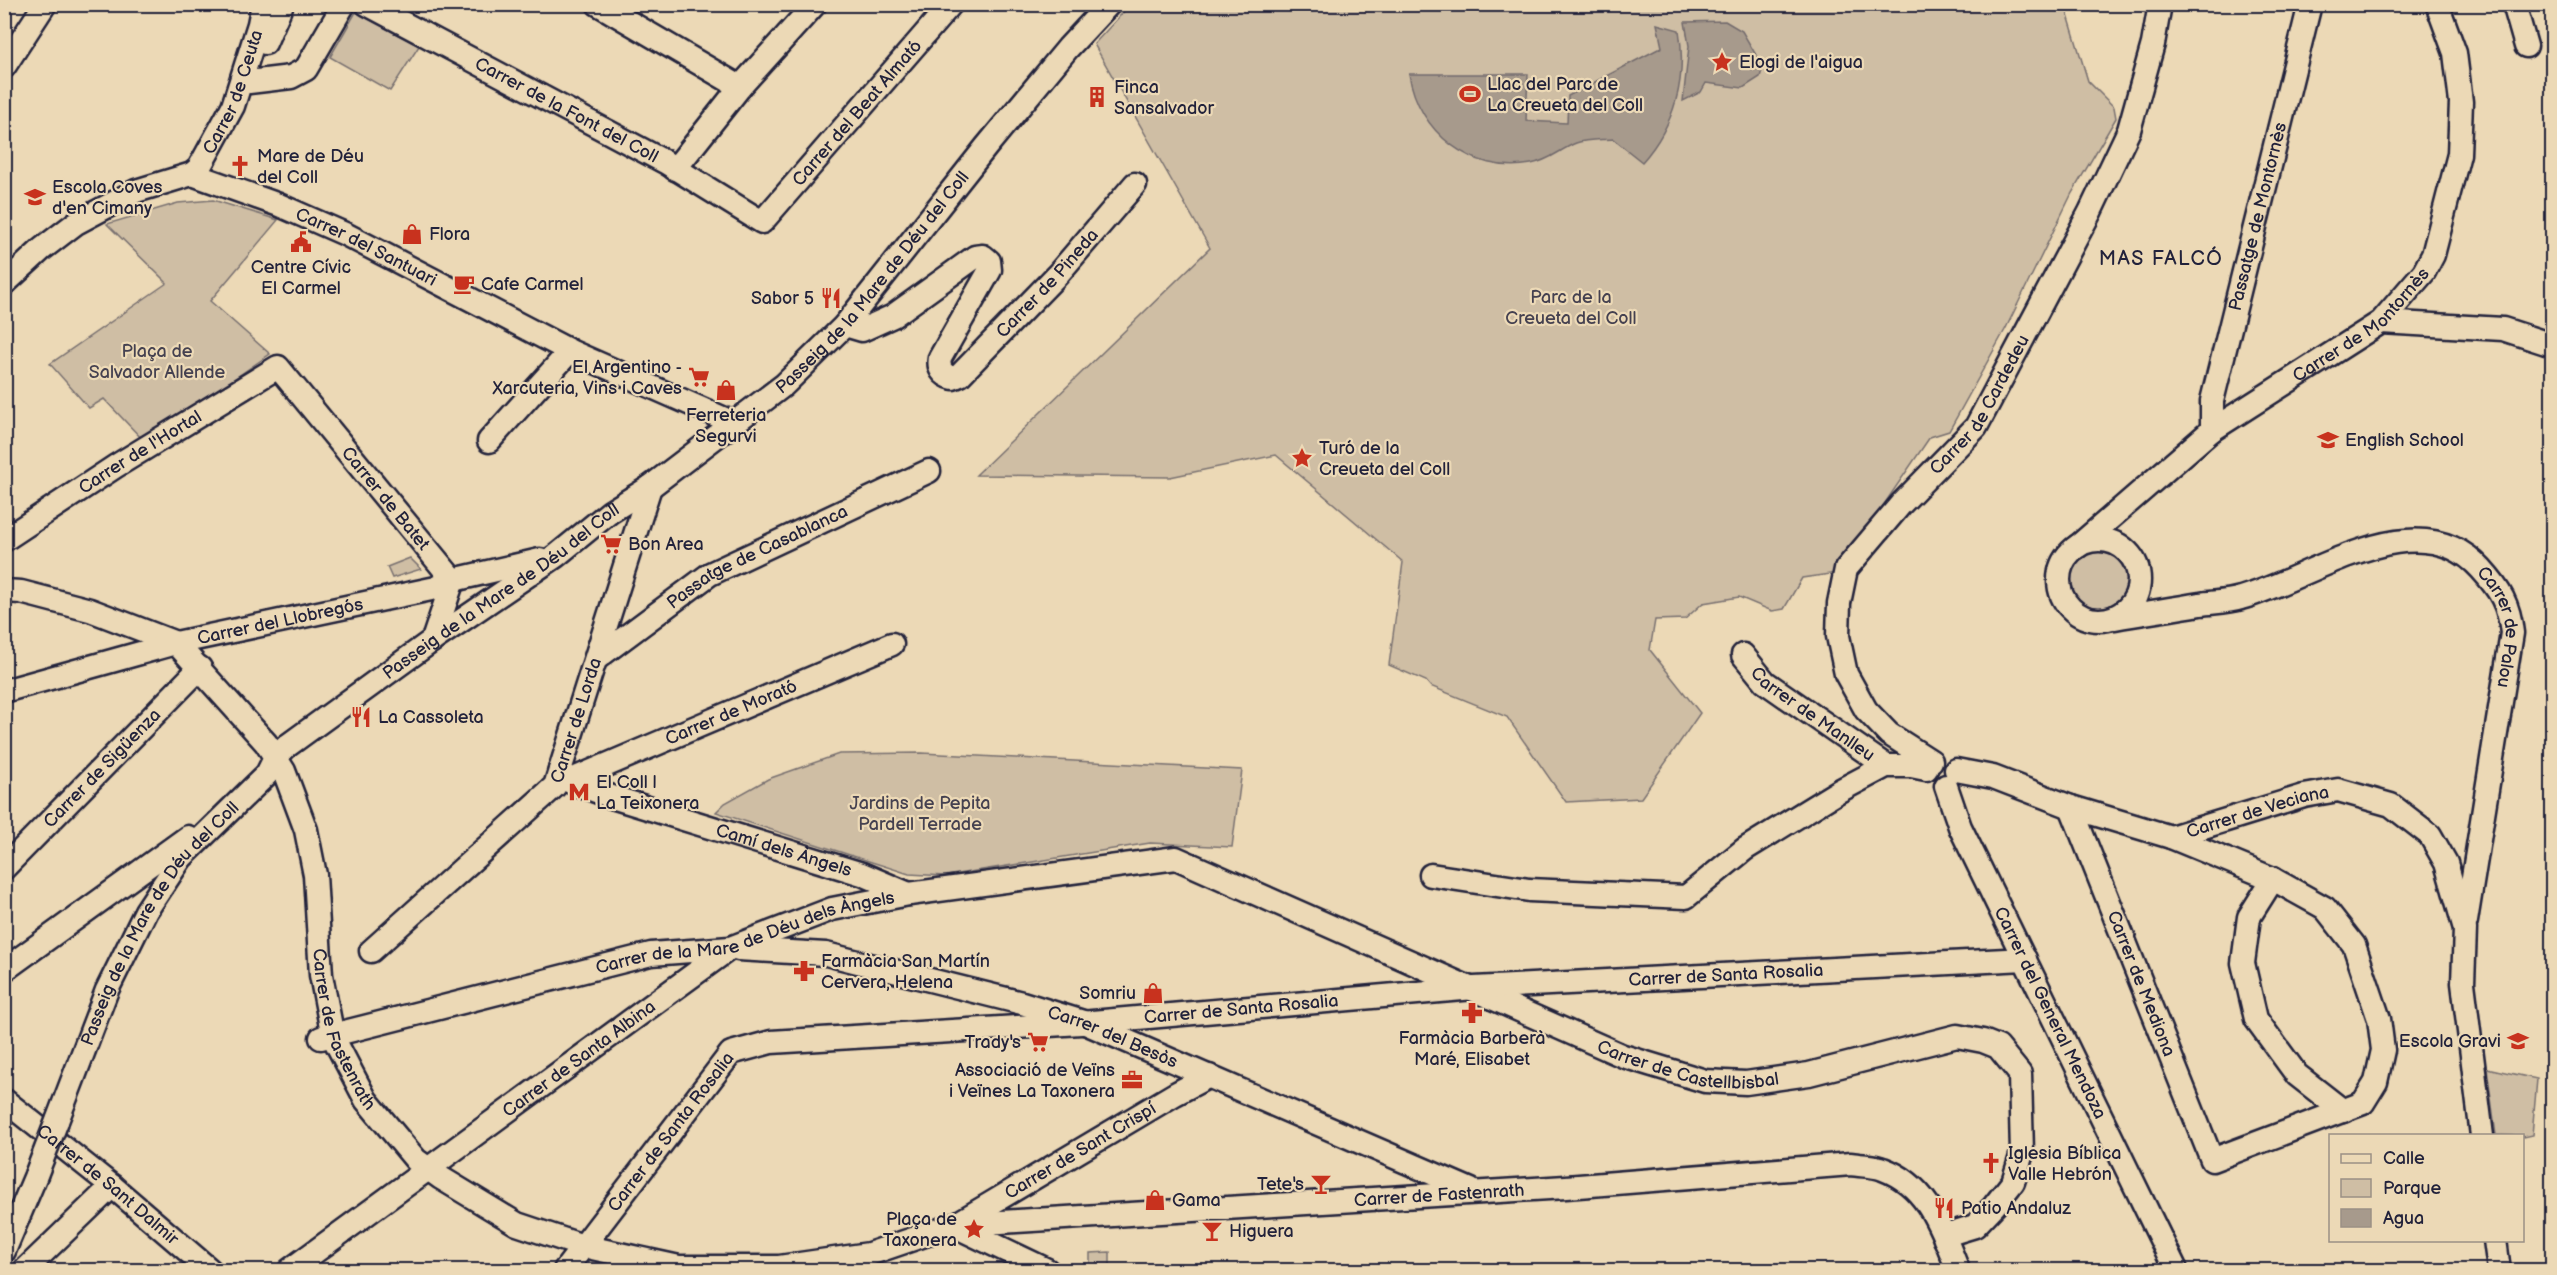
<svg xmlns="http://www.w3.org/2000/svg" width="2557" height="1275" viewBox="0 0 2557 1275" font-family="'Balsamiq Sans',sans-serif">
<rect width="100%" height="100%" fill="#ecd9b6"/>
<filter id="ink" filterUnits="userSpaceOnUse"><feTurbulence type="fractalNoise" baseFrequency=".0167" numOctaves="2"/><feDisplacementMap in="SourceGraphic" scale="12" xChannelSelector="R" yChannelSelector="G"/><feConvolveMatrix kernelMatrix="1 2 1 2 8 2 1 2 1" color-interpolation-filters="sRGB"/></filter>
<g filter="url(#ink)">
<!-- green -->
<path fill="#cfbea4" stroke="#787070" stroke-width="1.5" d="M 1130,5 L 2065,5 L 2088,81 L 2114,107 L 2116,118 L 2072,193 L 2006,328 L 1949,431 L 1930,437 L 1837,573 L 1802,578 L 1784,609 L 1772,611 L 1739,597 L 1703,603 L 1685,619 L 1655,620 L 1650,650 L 1700,713 L 1641,798 L 1566,802 L 1507,717 L 1430,686 L 1426,681 L 1389,665 L 1403,562 L 1276,455 L 1170,477 L 976,475 L 1210,248 L 1094,44 Z
M 356,12 L 419,46 L 390,91 L 330,57 Z
M 213,200 L 278,220 L 210,301 L 270,354 L 144,441 L 104,399 L 89,408 L 50,364 L 167,283 L 107,224 L 178,203 Z
M2069 580a30 30 0 1 1 60 0a30 30 0 1 1-60 0Z
M 410,558 L 421,569 L 392,578 L 387,567 Z
M 922,753 L 1242,770 L 1232,847 L 1150,843 L 945,876 L 909,874 L 716,812 L 725,803 L 768,779 L 839,754 Z
M 2487,1068 L 2537,1079 L 2532,1135 L 2523,1137 L 2522,1136 L 2496,1135 Z
M 1110,1252 L 1110,1270 L 1090,1270 L 1090,1253 Z"/>
<!-- water -->
<path fill="#a79a8c" stroke="#726a6c" stroke-width="1.5" d="M 1725,21 L 1742,31 L 1763,67 L 1760,77 L 1743,88 L 1706,83 L 1701,92 L 1683,101 L 1689,46 L 1685,22 Z
M 1657,24 L 1679,30 C 1687,79 1675,125 1642,162 L 1613,139 C 1602,140 1586,139 1576,143 C 1559,150 1551,160 1531,164 C 1472,175 1418,132 1409,74 L 1528,74 L 1526,121 L 1567,123 L 1568,96 L 1662,47 Z"/>
<g fill="none" stroke-linecap="round" stroke-linejoin="round">
<defs>
<g id="minor">
<path id="s1" d="M 367,4 L 665,162 L 762,222 L 951,4"/>
<path d="M 598,4 L 740,87"/>
<path d="M 2514,4 L 2526,46"/>
<path d="M 265,43 L 282,4"/>
<path d="M 4,67 L 45,4"/>
<path d="M 249,82 L 291,77 L 306,69 L 344,4"/>
<path d="M 675,169 L 740,87 L 815,4"/>
<path id="s2" d="M 192,174 L 199,168 L 233,106 L 259,24 L 263,4"/>
<path id="s3" d="M 4,284 L 42,249 L 76,223 L 136,191 L 192,174 L 279,205 L 345,234 L 570,351 L 734,423"/>
<path d="M 2381,322 L 2503,329 L 2552,345"/>
<path id="s4" d="M 845,325 L 862,330 L 893,316 L 975,257 L 983,256 L 989,261 L 990,270 L 940,358 C 938,368 942,375 953,378 L 960,375 L 1058,274 L 1135,184"/>
<path id="s5" d="M 2212,430 L 2212,401 L 2310,4"/>
<path d="M 489,441 L 570,351"/>
<circle cx="2099" cy="580" r="40"/>
<path id="s6" d="M 4,540 L 116,466 L 278,367 L 453,580 L 433,640"/>
<path id="s7" d="M 2077,547 L 2212,430 L 2381,322 L 2424,272 L 2433,255 L 2459,154 L 2461,102 L 2455,53 L 2437,4"/>
<path id="s8" d="M 4,591 L 21,592 L 90,610 L 176,643 L 266,743 L 284,771 L 306,830 L 315,875 L 321,975 L 333,1037 L 366,1100 L 416,1160 L 441,1178 L 517,1224 L 583,1246 L 679,1267 L 779,1267 L 869,1254 L 954,1225 L 1566,1187 L 1851,1164 C 1861,1166 1874,1165 1883,1169 C 1929,1186 1941,1229 1958,1270"/>
<path id="s9" d="M 2115,618 C 2143,613 2172,609 2200,604 C 2214,602 2228,602 2241,598 C 2311,579 2418,498 2481,569 C 2500,590 2509,604 2512,633 L 2466,921"/>
<path id="s10" d="M 1743,655 L 1765,682 L 1886,766"/>
<path id="s11" d="M 596,659 L 710,574 L 929,471"/>
<path id="s12" d="M 4,691 L 176,643 L 436,588 L 453,580 L 540,560"/>
<path id="s13" d="M 1931,761 L 1889,734 L 1866,710 L 1846,674 L 1838,636 L 1839,603 L 1846,569 L 1901,504 L 1976,427 L 2090,212 L 2129,130 L 2153,44 L 2160,4"/>
<path id="s14" d="M 560,770 L 569,781 L 612,797 L 862,874 L 909,894"/>
<path id="s15" d="M 1956,770 L 1993,777 L 2071,807 L 2171,837 L 2304,796 L 2338,790 L 2391,805 L 2430,835 L 2446,863 L 2465,929 L 2463,983 L 2482,1136"/>
<path id="s16" d="M 569,781 L 892,644"/>
<path id="s17" d="M 1946,786 L 1960,827 L 2176,1270"/>
<path id="s18" d="M 2071,807 L 2212,1160 L 2363,1103 L 2376,1082 L 2383,1050 L 2379,1019 L 2354,945 L 2325,908 L 2273,879 L 2171,837"/>
<path id="s19" d="M 4,868 L 200,668"/>
<path d="M 1431,875 L 1529,890 L 1686,897 L 1745,849 L 1839,791 L 1886,766 L 1911,766 L 1926,769"/>
<path d="M 2273,879 L 2249,917 L 2243,963 L 2256,1019 L 2297,1075 L 2343,1111"/>
<path id="s20" d="M 738,949 L 826,954 L 1022,1003 L 1083,1022 L 1471,1190"/>
<path id="s21" d="M 371,951 L 555,786 L 650,487"/>
<path d="M 4,970 L 188,837"/>
<path id="s22" d="M 321,1038 L 651,954 L 730,948 L 832,909 L 909,894 L 1176,858 L 1623,1056 L 1705,1081 L 1746,1083 L 1809,1074 L 1957,1036 L 1983,1041 L 1998,1047 L 2020,1074 L 2022,1153 L 2013,1182 L 1994,1206 L 1975,1226 L 1952,1233 L 1945,1239"/>
<path id="s23" d="M 4,1100 L 112,1186 L 210,1270"/>
<path id="s24" d="M 57,1121 L 107,990 L 146,911 L 181,858 L 267,774 L 275,758 L 287,746 L 433,640 L 556,556 L 610,512 L 650,487 L 784,385 L 845,325 L 986,147 L 1068,48 L 1109,4"/>
<path id="s25" d="M 958,1223 L 1175,1094 L 1209,1076"/>
<path d="M 955,1226 L 1047,1270"/>
<path d="M 2495,1240 L 2499,1270"/>
<path d="M 4,1251 L 36,1175"/>
<path d="M 25,1270 L 112,1186"/>
<path id="s26" d="M 290,1270 L 730,948"/>
<path id="s27" d="M 565,1270 L 731,1053 L 771,1042 L 1081,1023 L 1474,988 L 2025,959"/>
</g>
</defs>
<!-- minor casing -->
<use href="#minor" stroke="#22223b" stroke-width="27"/>
<!-- minor -->
<use href="#minor" stroke="#ecd9b6" stroke-width="22"/>
<defs>
<path id="minor-bridge" d="M 36,1175 L 57,1121"/>
</defs>
<!-- minor-bridge casing -->
<use href="#minor-bridge" stroke="#22223b" stroke-width="27" stroke-linecap="butt"/>
<!-- minor-bridge -->
<use href="#minor-bridge" stroke="#ecd9b6" stroke-width="22"/>
</g>
</g>
<!-- icons -->
<defs>
<symbol id="sight-bare" viewBox="-9 -9 18 18"><path d="M0-6L1.8-2.2L6-1.7L2.9 1.2L3.7 5.4L0 3.3L-3.7 5.4L-2.9 1.2L-6-1.7L-1.8-2.2Z" fill="#c8321e" stroke="#ecd9b6" stroke-width="2.5" paint-order="stroke"/></symbol>
<symbol id="stadium-bare" viewBox="-9 -9 18 18"><path d="M0-5a6.5 5 0 1 0 0 10a6.5 5 0 1 0 0-10ZM-3.5-1.8h7v3.6h-7Z" fill="#c8321e" stroke="#ecd9b6" stroke-width="2.5" paint-order="stroke"/></symbol>
<symbol id="building-bare" viewBox="-9 -9 18 18"><path d="M-4-6H4V6H1V3H-1V6H-4ZM-2.5-4.3h1.7v1.8h-1.7ZM.8-4.3h1.7v1.8H.8ZM-2.5-1h1.7V.8h-1.7ZM.8-1h1.7V.8H.8Z" fill="#c8321e" stroke="#ecd9b6" stroke-width="2.5" paint-order="stroke"/></symbol>
<symbol id="church-bare" viewBox="-9 -9 18 18"><path d="M-1.2-6h2.4v3.5h3.3v2.4h-3.3V6h-2.4V-.1h-3.3v-2.4h3.3Z" fill="#c8321e" stroke="#ecd9b6" stroke-width="2.5" paint-order="stroke"/></symbol>
<symbol id="school-bare" viewBox="-9 -9 18 18"><path d="M0-5L7-2L0 1L-7-2ZM-4 1L0 2.5L4 1V4Q0 6-4 4Z" fill="#c8321e" stroke="#ecd9b6" stroke-width="2.5" paint-order="stroke"/></symbol>
<symbol id="shop-bare" viewBox="-9 -9 18 18"><path d="M-5-2.5h2.3a2.7 3.5 0 0 1 5.4 0H5L5.5 6h-11ZM-1.5-2.5h3a1.5 2.3 0 0 0-3 0Z" fill="#c8321e" stroke="#ecd9b6" stroke-width="2.5" paint-order="stroke"/></symbol>
<symbol id="civic-bare" viewBox="-9 -9 18 18"><path d="M-.6-6.5H3V-4.5H.6V-3L4-1V1h2V6H-6V1h2V-1L-.6-3ZM-1.2 2.5V6h2.4V2.5Z" fill="#c8321e" stroke="#ecd9b6" stroke-width="2.5" paint-order="stroke"/></symbol>
<symbol id="cafe-bare" viewBox="-9 -9 18 18"><path d="M-5.5-4.5H6V0H3Q3 3.5 0 3.5H-2.5Q-5.5 3.5-5.5 0ZM3-3.2v2h1.7v-2ZM-6 4.5H4V6H-6Z" fill="#c8321e" stroke="#ecd9b6" stroke-width="2.5" paint-order="stroke"/></symbol>
<symbol id="restaurant-bare" viewBox="-9 -9 18 18"><path d="M-5-6h1v4h1v-4h1v4h1v-4h1v5L-1.5 .5V6h-2V.5L-5-1ZM5-6V6H3V1.5H1.5Q1.5-4 5-6Z" fill="#c8321e" stroke="#ecd9b6" stroke-width="2.5" paint-order="stroke"/></symbol>
<symbol id="supermarket-bare" viewBox="-9 -9 18 18"><path d="M-6-5.5h2.5l.6 2H6L4.5 2H-2.5L-4.4-4H-6ZM-1.5 3.2a1.3 1.3 0 1 0 .1 0ZM3 3.2a1.3 1.3 0 1 0 .1 0Z" fill="#c8321e" stroke="#ecd9b6" stroke-width="2.5" paint-order="stroke"/></symbol>
<symbol id="metro-bare" viewBox="-9 -9 18 18"><path d="M-5.5 5V-5H-3L0 0L3-5H5.5V5H3V-.5L0 4L-3-.5V5Z" fill="#c8321e" stroke="#ecd9b6" stroke-width="2.5" paint-order="stroke"/></symbol>
<symbol id="pharmacy-bare" viewBox="-9 -9 18 18"><path d="M-2-6h4v4h4v4h-4v4h-4v-4h-4v-4h4Z" fill="#c8321e" stroke="#ecd9b6" stroke-width="2.5" paint-order="stroke"/></symbol>
<symbol id="office-bare" viewBox="-9 -9 18 18"><path d="M-6-3h4V-5.5h4V-3h4V5H-6ZM-1-4.5V-3h2v-1.5ZM-6 0V1H6V0Z" fill="#c8321e" stroke="#ecd9b6" stroke-width="2.5" paint-order="stroke"/></symbol>
<symbol id="bar-bare" viewBox="-9 -9 18 18"><path d="M-6-5H6L.8 .8V4.5H3.5V6h-7V4.5H-.8V.8Z" fill="#c8321e" stroke="#ecd9b6" stroke-width="2.5" paint-order="stroke"/></symbol>
</defs>
<g fill-rule="evenodd">
<use href="#sight-bare" x="1707" y="47" width="30" height="30"/>
<use href="#stadium-bare" x="1455" y="79" width="30" height="30"/>
<use href="#building-bare" x="1082" y="82" width="30" height="30"/>
<use href="#church-bare" x="225" y="151" width="30" height="30"/>
<use href="#school-bare" x="20" y="182" width="30" height="30"/>
<use href="#shop-bare" x="397" y="219" width="30" height="30"/>
<use href="#civic-bare" x="286" y="227" width="30" height="30"/>
<use href="#cafe-bare" x="449" y="269" width="30" height="30"/>
<use href="#restaurant-bare" x="816" y="283" width="30" height="30"/>
<use href="#supermarket-bare" x="684" y="362" width="30" height="30"/>
<use href="#shop-bare" x="711" y="375" width="30" height="30"/>
<use href="#school-bare" x="2313" y="425" width="30" height="30"/>
<use href="#sight-bare" x="1287" y="443" width="30" height="30"/>
<use href="#supermarket-bare" x="596" y="529" width="30" height="30"/>
<use href="#restaurant-bare" x="346" y="702" width="30" height="30"/>
<use href="#metro-bare" x="564" y="777" width="30" height="30"/>
<use href="#pharmacy-bare" x="789" y="956" width="30" height="30"/>
<use href="#shop-bare" x="1138" y="978" width="30" height="30"/>
<use href="#pharmacy-bare" x="1457" y="998" width="30" height="30"/>
<use href="#school-bare" x="2503" y="1026" width="30" height="30"/>
<use href="#supermarket-bare" x="1023" y="1027" width="30" height="30"/>
<use href="#office-bare" x="1117" y="1065" width="30" height="30"/>
<use href="#church-bare" x="1976" y="1148" width="30" height="30"/>
<use href="#bar-bare" x="1306" y="1169" width="30" height="30"/>
<use href="#shop-bare" x="1140" y="1185" width="30" height="30"/>
<use href="#restaurant-bare" x="1929" y="1193" width="30" height="30"/>
<use href="#sight-bare" x="959" y="1214" width="30" height="30"/>
<use href="#bar-bare" x="1197" y="1216" width="30" height="30"/>
</g>
<g text-anchor="middle" stroke-width="4.5" stroke-linejoin="round" paint-order="stroke">
<!-- poi labels -->
<g font-size="18" fill="#22223b" stroke="#ecd9b6" text-anchor="start">
<text x="1739" y="68">Elogi de l'aigua</text>
<text x="1487" y="90">Llac del Parc de<tspan x="1487" dy="21">La Creueta del Coll</tspan></text>
<text x="1114" y="93">Finca<tspan x="1114" dy="21">Sansalvador</tspan></text>
<text x="257" y="162">Mare de Déu<tspan x="257" dy="21">del Coll</tspan></text>
<text x="52" y="193">Escola Coves<tspan x="52" dy="21">d'en Cimany</tspan></text>
<text x="429" y="240">Flora</text>
<text x="301" y="273" text-anchor="middle">Centre Cívic<tspan x="301" dy="21">El Carmel</tspan></text>
<text x="481" y="290">Cafe Carmel</text>
<text x="814" y="304" text-anchor="end">Sabor 5</text>
<text x="682" y="373" text-anchor="end">El Argentino -<tspan x="682" dy="21">Xarcuteria, Vins i Caves</tspan></text>
<text x="726" y="421" text-anchor="middle">Ferreteria<tspan x="726" dy="21">Segurvi</tspan></text>
<text x="2345" y="446">English School</text>
<text x="1319" y="454">Turó de la<tspan x="1319" dy="21">Creueta del Coll</tspan></text>
<text x="628" y="550">Bon Area</text>
<text x="378" y="723">La Cassoleta</text>
<text x="596" y="788">El Coll |<tspan x="596" dy="21">La Teixonera</tspan></text>
<text x="821" y="967">Farmàcia San Martín<tspan x="821" dy="21">Cervera, Helena</tspan></text>
<text x="1136" y="999" text-anchor="end">Somriu</text>
<text x="1472" y="1044" text-anchor="middle">Farmàcia Barberà<tspan x="1472" dy="21">Maré, Elisabet</tspan></text>
<text x="2501" y="1047" text-anchor="end">Escola Gravi</text>
<text x="1021" y="1048" text-anchor="end">Trady's</text>
<text x="1115" y="1076" text-anchor="end">Associació de Veïns<tspan x="1115" dy="21">i Veïnes La Taxonera</tspan></text>
<text x="2008" y="1159">Iglesia Bíblica<tspan x="2008" dy="21">Valle Hebrón</tspan></text>
<text x="1304" y="1190" text-anchor="end">Tete's</text>
<text x="1172" y="1206">Gama</text>
<text x="1961" y="1214">Patio Andaluz</text>
<text x="957" y="1225" text-anchor="end">Plaça de<tspan x="957" dy="21">Taxonera</tspan></text>
<text x="1229" y="1237">Higuera</text>
</g>
<!-- street labels -->
<g font-size="18" fill="#22223b" stroke="#ecd9b6">
<text dy="6" stroke="none"><textPath href="#s2" startOffset="93">Carrer de Ceuta</textPath></text>
<text dy="6" stroke="none"><textPath href="#s1" startOffset="226">Carrer de la Font del Coll</textPath></text>
<text dy="6" stroke="none"><textPath href="#s1" startOffset="596">Carrer del Beat Almató</textPath></text>
<text dy="6" stroke="none"><textPath href="#s5" startOffset="219">Passatge de Montornès</textPath></text>
<text dy="6" stroke="none"><textPath href="#s3" startOffset="410">Carrer del Santuari</textPath></text>
<text dy="6" stroke="none"><textPath href="#s24" startOffset="1197">Passeig de la Mare de Déu del Coll</textPath></text>
<text dy="6" stroke="none"><textPath href="#s4" startOffset="440">Carrer de Pineda</textPath></text>
<text dy="6" stroke="none"><textPath href="#s7" startOffset="362">Carrer de Montornès</textPath></text>
<text dy="6" stroke="none"><textPath href="#s13" startOffset="444">Carrer de Cardedeu</textPath></text>
<text dy="6" stroke="none"><textPath href="#s6" startOffset="162">Carrer de l'Hortal</textPath></text>
<text dy="6" stroke="none"><textPath href="#s6" startOffset="494">Carrer de Batet</textPath></text>
<text dy="6" stroke="none"><textPath href="#s11" startOffset="192">Passatge de Casablanca</textPath></text>
<text dy="6" stroke="none"><textPath href="#s24" startOffset="711">Passeig de la Mare de Déu del Coll</textPath></text>
<text dy="6" stroke="none"><textPath href="#s12" startOffset="285">Carrer del Llobregós</textPath></text>
<text dy="6" stroke="none"><textPath href="#s9" startOffset="450">Carrer de Palou</textPath></text>
<text dy="6" stroke="none"><textPath href="#s10" startOffset="92">Carrer de Manlleu</textPath></text>
<text dy="6" stroke="none"><textPath href="#s16" startOffset="176">Carrer de Morató</textPath></text>
<text dy="6" stroke="none"><textPath href="#s21" startOffset="316">Carrer de Lorda</textPath></text>
<text dy="6" stroke="none"><textPath href="#s19" startOffset="140">Carrer de Sigüenza</textPath></text>
<text dy="6" stroke="none"><textPath href="#s15" startOffset="316">Carrer de Veciana</textPath></text>
<text dy="6" stroke="none"><textPath href="#s14" startOffset="240">Camí dels Àngels</textPath></text>
<text dy="6" stroke="none"><textPath href="#s24" startOffset="225">Passeig de la Mare de Déu del Coll</textPath></text>
<text dy="6" stroke="none"><textPath href="#s22" startOffset="438">Carrer de la Mare de Déu dels Àngels</textPath></text>
<text dy="6" stroke="none"><textPath href="#s27" startOffset="1272">Carrer de Santa Rosalia</textPath></text>
<text dy="6" stroke="none"><textPath href="#s18" startOffset="190">Carrer de Mediona</textPath></text>
<text dy="6" stroke="none"><textPath href="#s27" startOffset="786">Carrer de Santa Rosalia</textPath></text>
<text dy="6" stroke="none"><textPath href="#s17" startOffset="250">Carrer del General Mendoza</textPath></text>
<text dy="6" stroke="none"><textPath href="#s8" startOffset="616">Carrer de Fastenrath</textPath></text>
<text dy="6" stroke="none"><textPath href="#s20" startOffset="387">Carrer del Besòs</textPath></text>
<text dy="6" stroke="none"><textPath href="#s26" startOffset="358">Carrer de Santa Albina</textPath></text>
<text dy="6" stroke="none"><textPath href="#s22" startOffset="1432">Carrer de Castellbisbal</textPath></text>
<text dy="6" stroke="none"><textPath href="#s27" startOffset="174">Carrer de Santa Rosalia</textPath></text>
<text dy="6" stroke="none"><textPath href="#s25" startOffset="142">Carrer de Sant Crispí</textPath></text>
<text dy="6" stroke="none"><textPath href="#s23" startOffset="134">Carrer de Sant Dalmir</textPath></text>
<text dy="6" stroke="none"><textPath href="#s8" startOffset="1824">Carrer de Fastenrath</textPath></text>
</g>
<!-- park labels -->
<g font-size="18" fill="#454150" stroke="#ecd9b6">
<text x="1571" y="303">Parc de la<tspan x="1571" dy="21">Creueta del Coll</tspan></text>
<text x="157" y="357">Plaça de<tspan x="157" dy="21">Salvador Allende</tspan></text>
<text x="920" y="809">Jardins de Pepita<tspan x="920" dy="21">Pardell Terrade</tspan></text>
</g>
<!-- neighbourhood labels -->
<g font-size="20" letter-spacing="1.5" fill="#22223b" stroke="#ecd9b6">
<text x="2161" y="265">MAS FALCÓ</text>
</g>
</g>
<!-- margin -->
<rect width="2557" height="1275" fill="none" stroke="#ecd9b6" stroke-width="24"/>
<rect x="12" y="12" width="2533" height="1251" fill="none" stroke="#22223b" stroke-width="2" filter="url(#ink)"/>
<!-- legend -->
<rect x="2329" y="1134" width="195" height="108" fill="#ecd9b6" stroke="#9b9085" stroke-width="1.5"/>
<rect x="2341" y="1154" width="30" height="9" fill="#ecd9b6" stroke="#9b9085" stroke-width="1.5"/>
<text x="2383" y="1164" font-size="18" fill="#22223b">Calle</text>
<rect x="2341" y="1179" width="30" height="18" fill="#cfbea4" stroke="#9b9085" stroke-width="1.5"/>
<text x="2383" y="1194" font-size="18" fill="#22223b">Parque</text>
<rect x="2341" y="1209" width="30" height="18" fill="#a79a8c" stroke="#9b9085" stroke-width="1.5"/>
<text x="2383" y="1224" font-size="18" fill="#22223b">Agua</text>
</svg>
